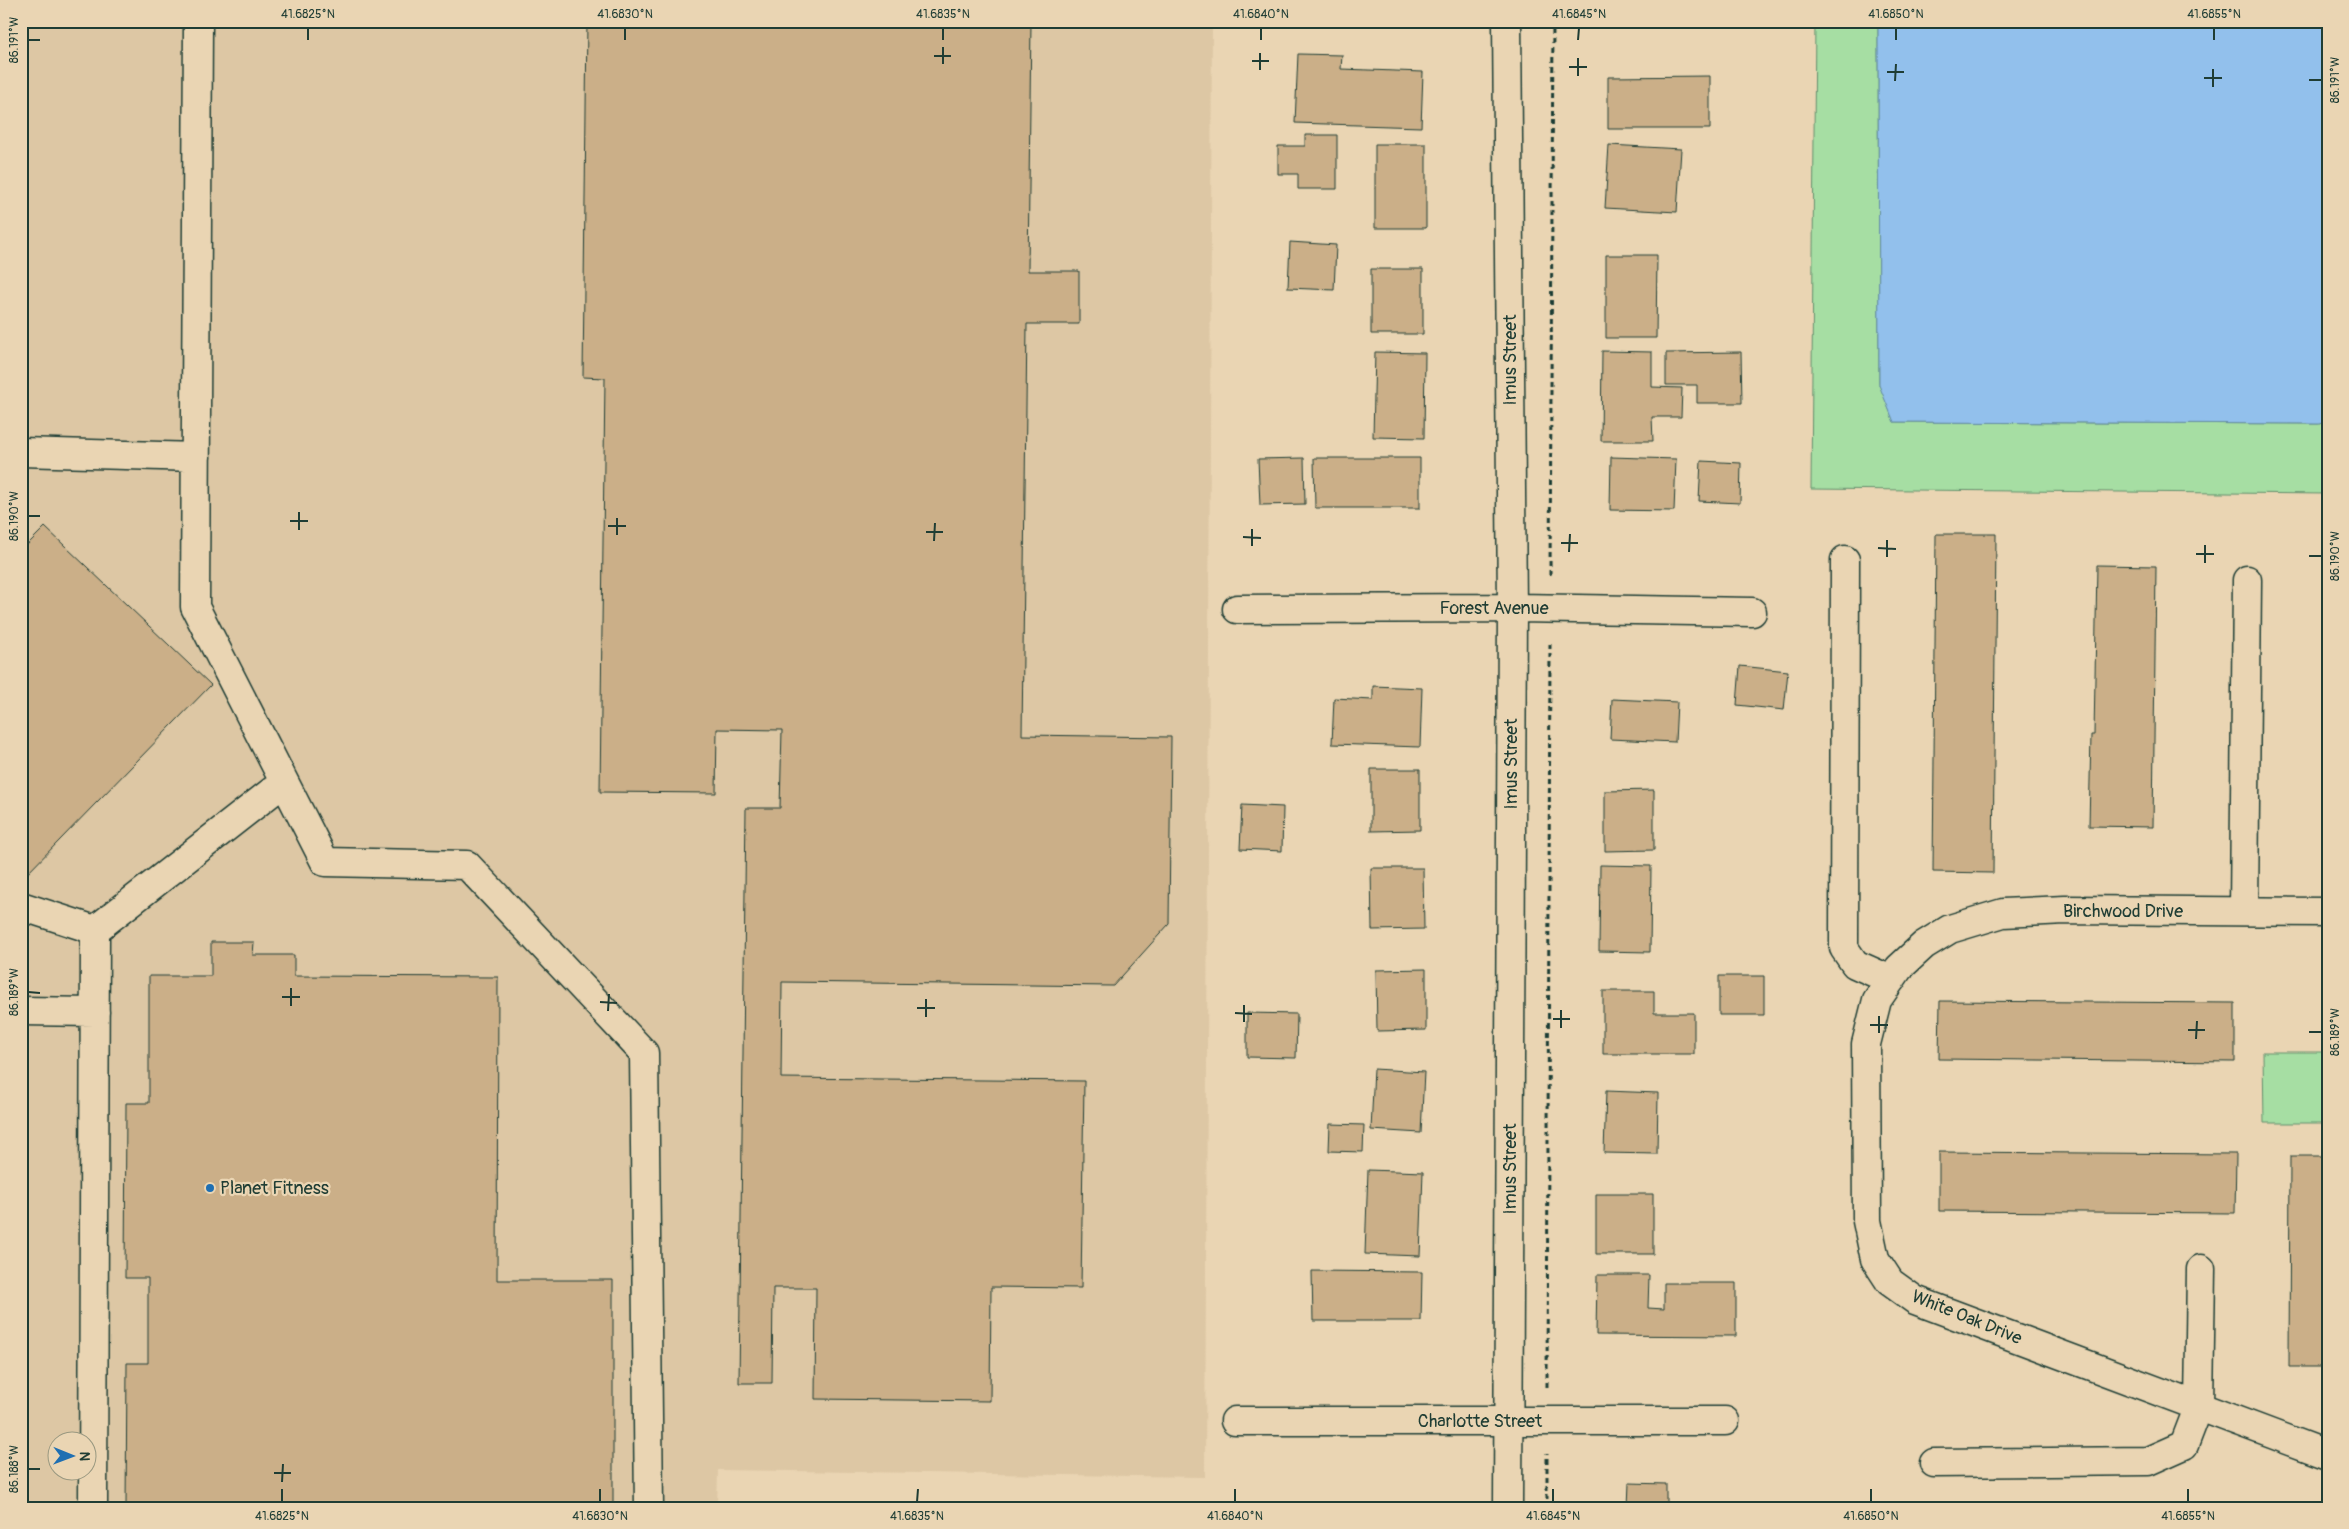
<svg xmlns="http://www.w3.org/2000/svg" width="2349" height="1529" viewBox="0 0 2349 1529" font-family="Pangolin,sans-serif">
<rect width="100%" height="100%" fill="#ead5b3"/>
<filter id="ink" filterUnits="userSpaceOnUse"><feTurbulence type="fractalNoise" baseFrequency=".02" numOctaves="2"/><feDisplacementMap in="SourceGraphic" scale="10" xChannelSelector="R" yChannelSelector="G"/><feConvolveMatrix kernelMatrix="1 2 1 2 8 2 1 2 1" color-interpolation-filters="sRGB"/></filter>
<g filter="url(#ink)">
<!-- built -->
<path fill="#ddc7a4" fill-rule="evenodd" d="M 21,21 L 1212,21 L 1205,1477 L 718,1470 L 717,1508 L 21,1508 ZM 58,1442 L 88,1442 L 88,1472 L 58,1472 Z"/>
<!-- green -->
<path fill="#a6dea3" stroke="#628e6c" d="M 1815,21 L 1878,21 L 1879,384 L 1894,422 L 2319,424 L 2328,421 L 2328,494 L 1811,489 Z
M 2263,1052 L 2328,1052 L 2328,1123 L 2264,1123 Z"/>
<!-- water -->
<path fill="#92c0ec" stroke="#648ca2" d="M 1878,21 L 2328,21 L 2328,421 L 2319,424 L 1894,422 L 1879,385 Z"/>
<!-- building -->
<path fill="#cbaf88" stroke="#1f3d34" d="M 587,21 L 1031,21 L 1028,271 L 1079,271 L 1079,324 L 1027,324 L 1022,735 L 1171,737 L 1169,924 L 1113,986 L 782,982 L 781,1078 L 1084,1081 L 1081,1288 L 991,1287 L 990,1401 L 815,1399 L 816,1288 L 773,1288 L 772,1383 L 739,1383 L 746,808 L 780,808 L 782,730 L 717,729 L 716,793 L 600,792 L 605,378 L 583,377 Z
M 1298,54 L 1342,55 L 1341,69 L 1423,72 L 1421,127 L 1295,123 Z
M 1710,76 L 1710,129 L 1608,129 L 1608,77 Z
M 1305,135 L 1337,135 L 1337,189 L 1298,189 L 1298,174 L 1278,174 L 1278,146 L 1305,146 Z
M 1375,144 L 1426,144 L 1426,228 L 1375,228 Z
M 1609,145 L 1681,149 L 1677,212 L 1605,208 Z
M 1290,242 L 1336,245 L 1334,290 L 1288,288 Z
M 1606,255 L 1657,255 L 1656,338 L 1606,338 Z
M 1371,269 L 1423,269 L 1423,334 L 1371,334 Z
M 1602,351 L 1652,352 L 1652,387 L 1682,388 L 1681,417 L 1652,417 L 1653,441 L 1601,441 Z
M 1375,352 L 1425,353 L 1424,438 L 1373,437 Z
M 1741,352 L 1742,403 L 1697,403 L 1697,385 L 1666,385 L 1666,353 Z
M 1611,457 L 1676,459 L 1674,511 L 1610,510 Z
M 1304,458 L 1305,504 L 1260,505 L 1258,459 Z
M 1314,458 L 1420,458 L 1420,508 L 1315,508 Z
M 1701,461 L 1741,463 L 1740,503 L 1699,501 Z
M 45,527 L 211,685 L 22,879 L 21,551 Z
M 1936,534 L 1996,534 L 1993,873 L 1933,872 Z
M 2097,565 L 2156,566 L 2153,827 L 2089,826 L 2091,735 L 2094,735 Z
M 1740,666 L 1788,671 L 1784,710 L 1737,705 Z
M 1373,686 L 1422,688 L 1420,747 L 1332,744 L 1334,698 L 1373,700 Z
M 1612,699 L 1677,702 L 1675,742 L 1610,739 Z
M 1371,769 L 1420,769 L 1420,830 L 1371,831 Z
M 1654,790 L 1654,850 L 1605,851 L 1605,791 Z
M 1242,805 L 1283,807 L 1282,851 L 1240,849 Z
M 1600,865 L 1651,866 L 1650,952 L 1599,951 Z
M 1371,868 L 1423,868 L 1424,929 L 1372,930 Z
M 211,942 L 254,942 L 253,955 L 294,955 L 294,976 L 498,977 L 497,1280 L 613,1280 L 613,1508 L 126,1508 L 127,1363 L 148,1363 L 148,1278 L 125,1278 L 126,1103 L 149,1103 L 149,976 L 211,976 Z
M 1426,969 L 1426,1030 L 1377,1031 L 1376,970 Z
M 1719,976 L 1764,976 L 1764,1015 L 1719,1015 Z
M 1603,991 L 1654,991 L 1654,1013 L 1694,1013 L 1694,1054 L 1603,1054 Z
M 1940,1001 L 2235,1003 L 2235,1062 L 1939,1059 Z
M 1247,1013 L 1297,1014 L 1296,1058 L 1247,1057 Z
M 1374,1069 L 1424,1072 L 1421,1133 L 1371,1130 Z
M 1606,1091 L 1658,1093 L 1657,1154 L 1604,1153 Z
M 1330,1124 L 1364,1125 L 1363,1152 L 1329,1151 Z
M 1939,1152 L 2236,1154 L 2235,1213 L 1939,1211 Z
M 2290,1156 L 2328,1156 L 2328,1367 L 2289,1367 Z
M 1368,1170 L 1423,1172 L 1420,1256 L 1365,1254 Z
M 1596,1194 L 1653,1194 L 1653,1254 L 1596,1254 Z
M 1312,1271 L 1422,1272 L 1421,1321 L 1313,1321 Z
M 1597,1275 L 1649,1275 L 1648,1308 L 1664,1309 L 1664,1283 L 1736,1283 L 1736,1336 L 1596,1335 Z
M 1629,1483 L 1666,1484 L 1666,1508 L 1605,1508 L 1605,1506 L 1628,1507 Z
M 1353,1507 L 1400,1508 L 1353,1508 Z"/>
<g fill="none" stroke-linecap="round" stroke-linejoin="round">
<defs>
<path id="minor" d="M 198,21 L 195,607 L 325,862 L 467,865 L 644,1053 L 649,1508
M 1507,21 L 1512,608 L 1508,1508
M 21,452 L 196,457
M 1845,560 L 1844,948 L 1855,964 L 1891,980
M 1237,609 L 1512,608 L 1752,612
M 21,906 L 95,930
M 2244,911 L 2247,580
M 2328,912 L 2065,910 L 2003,913 L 1950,929 L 1924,945 L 1899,968 L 1877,1000 L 1866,1044 L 1867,1221 L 1875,1259 L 1890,1282 L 1915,1300 L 2328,1455
M 21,1011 L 95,1012
M 1235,1421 L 1725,1421
M 1934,1463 L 2148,1461 L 2184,1445 L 2199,1406 L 2201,1269
M 93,1508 L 95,930 L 284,782"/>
</defs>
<!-- minor casing -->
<use href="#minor" stroke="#1f3d34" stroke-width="31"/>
<!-- path -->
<path stroke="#1f3d34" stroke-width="3" stroke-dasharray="5 4" stroke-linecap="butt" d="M 1550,575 L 1553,21
M 1547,1387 L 1550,643
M 1547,1508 L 1547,1453"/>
<!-- minor -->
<use href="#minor" stroke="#ead5b3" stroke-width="28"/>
</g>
</g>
<!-- ticks -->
<path fill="none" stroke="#1f3d34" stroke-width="2" d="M 28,40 L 40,40M 308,40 L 308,28M 625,40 L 625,28M 943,40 L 943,28M 1261,40 L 1261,28M 1578,40 L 1579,28M 1896,40 L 1896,28M 2214,40 L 2214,28M 934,56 L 951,56M 1252,61 L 1269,61M 943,64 L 943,47M 1569,67 L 1587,67M 1260,70 L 1260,53M 1887,72 L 1904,72M 1578,76 L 1578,58M 2204,78 L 2222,78M 2309,80 L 2322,80M 1895,81 L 1896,64M 2213,87 L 2213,69M 28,516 L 40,516M 290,521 L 308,521M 608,526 L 626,526M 299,530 L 299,512M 926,532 L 943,532M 617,535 L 617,518M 1243,537 L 1261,538M 934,541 L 935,523M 1561,543 L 1578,543M 1252,546 L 1252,529M 1878,548 L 1896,549M 1569,552 L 1570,534M 2196,554 L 2214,554M 2309,556 L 2322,556M 1887,557 L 1887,540M 2205,563 L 2205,545M 28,992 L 40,993M 282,997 L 300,997M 600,1002 L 617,1003M 291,1006 L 291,988M 917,1008 L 935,1008M 608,1011 L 609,994M 1235,1013 L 1252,1014M 926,1017 L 926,999M 1553,1019 L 1570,1019M 1244,1022 L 1244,1005M 1870,1025 L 1888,1025M 1561,1028 L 1561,1010M 2188,1030 L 2205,1030M 2309,1032 L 2322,1032M 1879,1033 L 1879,1016M 2196,1039 L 2197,1021M 28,1469 L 40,1469M 274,1473 L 291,1473M 282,1482 L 283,1464M 282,1502 L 282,1489M 600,1502 L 600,1489M 917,1502 L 918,1489M 1235,1502 L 1235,1489M 1553,1502 L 1553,1489M 1871,1502 L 1871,1489M 2188,1502 L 2188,1489"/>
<!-- markers -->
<circle fill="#1f6fb2" stroke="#ead5b3" stroke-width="2" cx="210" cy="1188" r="5"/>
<g text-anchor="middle" stroke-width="4.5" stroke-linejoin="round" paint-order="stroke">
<!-- street labels -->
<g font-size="18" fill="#1f3d34" stroke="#ead5b3">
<text transform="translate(1510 360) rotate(-90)" y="6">Imus Street</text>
<text x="1494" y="614">Forest Avenue</text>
<text transform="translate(1511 764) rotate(-90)" y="6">Imus Street</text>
<text x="2123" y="917">Birchwood Drive</text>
<text transform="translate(1510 1169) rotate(-90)" y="6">Imus Street</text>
<text transform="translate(1967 1317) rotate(22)" y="6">White Oak Drive</text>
<text x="1480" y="1427">Charlotte Street</text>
</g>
<!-- poi labels -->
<g font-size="18" fill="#1f3d34" stroke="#ead5b3" text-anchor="start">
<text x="220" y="1194">Planet Fitness</text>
</g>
</g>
<!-- margin -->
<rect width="2349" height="1529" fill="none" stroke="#ead5b3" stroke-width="55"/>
<!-- north arrow -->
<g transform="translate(72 1456) rotate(91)"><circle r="24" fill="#ead5b3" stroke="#999880"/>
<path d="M0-4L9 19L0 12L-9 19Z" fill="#1f6fb2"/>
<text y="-8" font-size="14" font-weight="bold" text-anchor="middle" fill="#1f3d34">N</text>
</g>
<rect x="28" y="28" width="2294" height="1474" fill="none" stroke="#1f3d34" stroke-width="2"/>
<g font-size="12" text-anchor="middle" fill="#1f3d34">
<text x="308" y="18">41.6825°N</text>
<text x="625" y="18">41.6830°N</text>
<text x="943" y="18">41.6835°N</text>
<text x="1261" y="18">41.6840°N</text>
<text x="1579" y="18">41.6845°N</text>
<text x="1896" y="18">41.6850°N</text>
<text x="2214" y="18">41.6855°N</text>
<text transform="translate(14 40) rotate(-90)" y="4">86.191°W</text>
<text transform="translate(2335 80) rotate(-90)" y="4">86.191°W</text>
<text transform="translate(14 516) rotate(-90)" y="4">86.190°W</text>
<text transform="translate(2335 556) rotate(-90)" y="4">86.190°W</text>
<text transform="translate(14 992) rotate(-90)" y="4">86.189°W</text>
<text transform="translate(2335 1032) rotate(-90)" y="4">86.189°W</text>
<text transform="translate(14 1469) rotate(-90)" y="4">86.188°W</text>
<text x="282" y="1520">41.6825°N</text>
<text x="600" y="1520">41.6830°N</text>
<text x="917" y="1520">41.6835°N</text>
<text x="1235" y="1520">41.6840°N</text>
<text x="1553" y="1520">41.6845°N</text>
<text x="1871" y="1520">41.6850°N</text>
<text x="2188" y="1520">41.6855°N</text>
</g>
</svg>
